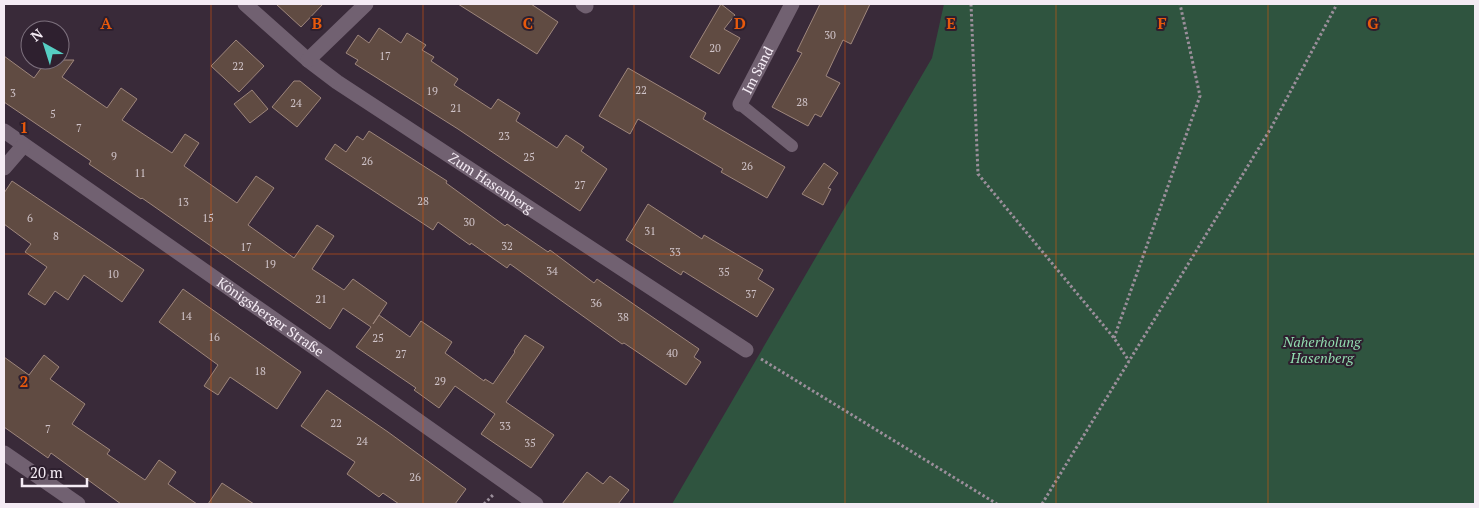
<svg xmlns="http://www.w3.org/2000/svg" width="1479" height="508" viewBox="0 0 1479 508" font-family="'PT Serif',serif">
<rect width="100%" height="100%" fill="#392a39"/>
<!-- green -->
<path fill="#2f543f" d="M 944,4 L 1475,4 L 1475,504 L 672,504 L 932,58 Z"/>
<!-- building -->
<path fill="#604b42" stroke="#9e867c" d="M 276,4 L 323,4 L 301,27 Z
M 458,4 L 531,4 L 558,22 L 537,54 Z
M 721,4 L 735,15 L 724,29 L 740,38 L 719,74 L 690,57 Z
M 820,4 L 870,4 L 851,44 L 843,40 L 826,76 L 840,83 L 821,117 L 815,114 L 808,126 L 772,107 L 802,53 L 797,51 Z
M 379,28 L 401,43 L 407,33 L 426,45 L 422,50 L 434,57 L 431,61 L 458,79 L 454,85 L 491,109 L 498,99 L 520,113 L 516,121 L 557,148 L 566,135 L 584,147 L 581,151 L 607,169 L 580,211 L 458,129 L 355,64 L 358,60 L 346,53 L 358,35 L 369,43 Z
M 236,40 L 264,66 L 239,92 L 211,66 Z
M 4,56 L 34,78 L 47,60 L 74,60 L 62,77 L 107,108 L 121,88 L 137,99 L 122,120 L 172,153 L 185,134 L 199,143 L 184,166 L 237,203 L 256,176 L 274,188 L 248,225 L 294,258 L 317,225 L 334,236 L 312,269 L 344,290 L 353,279 L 387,303 L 373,324 L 379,315 L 410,337 L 421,321 L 452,342 L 445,353 L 484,381 L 485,379 L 493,384 L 515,352 L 514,351 L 525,335 L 544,347 L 506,402 L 554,435 L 531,468 L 481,434 L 495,414 L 455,386 L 439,408 L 414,390 L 416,388 L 356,347 L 371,327 L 343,308 L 330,329 L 142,198 L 141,199 L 89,164 L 91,161 L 4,102 Z
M 628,68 L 706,113 L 703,119 L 785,167 L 767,198 L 721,172 L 723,169 L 638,119 L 630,134 L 599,116 Z
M 294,81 L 300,81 L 321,98 L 297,127 L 272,107 Z
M 252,90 L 268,109 L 250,123 L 234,104 Z
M 369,131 L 447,181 L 446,183 L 505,226 L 507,224 L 548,252 L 550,250 L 594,283 L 597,279 L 699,349 L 694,357 L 701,362 L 686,385 L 624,343 L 622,344 L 510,264 L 507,268 L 471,243 L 470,245 L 438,222 L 433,230 L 325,159 L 335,144 L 346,152 L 357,136 L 363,140 Z
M 824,163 L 838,173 L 828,188 L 831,189 L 823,205 L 802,194 Z
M 12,181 L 144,270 L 122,302 L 84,275 L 68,300 L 55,291 L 45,305 L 28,294 L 47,267 L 25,252 L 31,244 L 4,224 L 4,193 Z
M 648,204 L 702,239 L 704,235 L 763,270 L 758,279 L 774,289 L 757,317 L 683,271 L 681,275 L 626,240 Z
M 183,289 L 301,372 L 277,409 L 230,377 L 218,395 L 204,386 L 218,365 L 159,322 Z
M 44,355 L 59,367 L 50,379 L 85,404 L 72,424 L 110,450 L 107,454 L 145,480 L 159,460 L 176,472 L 168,484 L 197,504 L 121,504 L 51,453 L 48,458 L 4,427 L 4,357 L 29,375 Z
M 327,390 L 388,432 L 466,489 L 455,504 L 399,504 L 383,493 L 379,497 L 347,474 L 355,462 L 301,426 Z
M 587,472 L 603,484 L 610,476 L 629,490 L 618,504 L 562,504 Z
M 222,483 L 254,504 L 208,504 Z"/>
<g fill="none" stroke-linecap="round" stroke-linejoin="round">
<!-- path -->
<path stroke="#9b8f9b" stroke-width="3" stroke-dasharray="2.5 2.5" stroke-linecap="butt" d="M 971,4 L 978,174 L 1114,338 L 1129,361
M 1114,338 L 1200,96 L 1180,4
M 761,359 L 997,504
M 484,504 L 494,494
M 1042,504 L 1271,128 L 1337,4"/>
<!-- service -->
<path stroke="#716171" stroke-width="12" d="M 740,104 L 792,146"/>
<!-- minor -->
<g stroke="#716171" stroke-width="15">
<path id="s1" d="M 245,4 L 308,60 L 337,82 L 746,350"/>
<path d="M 583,4 L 586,6"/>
<path d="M 308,60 L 366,4"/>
<path id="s2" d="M 740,104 L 792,4"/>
<path id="s3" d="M 4,131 L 328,357 L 536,504"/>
<path d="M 4,168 L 23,146"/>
<path d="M 4,453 L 78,504"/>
</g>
</g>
<!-- grid -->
<path fill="none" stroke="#e8590c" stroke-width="1" stroke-opacity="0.55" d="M 211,4 L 211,504M 423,4 L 423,504M 634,4 L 634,504M 845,4 L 845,504M 1056,4 L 1056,504M 1268,4 L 1268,504M 4,254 L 1475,254"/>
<g text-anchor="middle" stroke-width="4" stroke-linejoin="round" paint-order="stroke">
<!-- number labels -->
<g font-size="11" fill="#cfc3c8">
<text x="830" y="39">30</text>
<text x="715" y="52">20</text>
<text x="385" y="60">17</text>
<text x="238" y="70">22</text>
<text x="641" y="94">22</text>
<text x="432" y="95">19</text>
<text x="13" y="97">3</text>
<text x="802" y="106">28</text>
<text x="296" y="107">24</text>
<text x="456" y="112">21</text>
<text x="53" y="118">5</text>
<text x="79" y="132">7</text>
<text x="504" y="140">23</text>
<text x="114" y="160">9</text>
<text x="529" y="161">25</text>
<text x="367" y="165">26</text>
<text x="747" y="170">26</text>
<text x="140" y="177">11</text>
<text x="580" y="189">27</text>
<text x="423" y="205">28</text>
<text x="183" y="206">13</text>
<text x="30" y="222">6</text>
<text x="208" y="222">15</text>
<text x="469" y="226">30</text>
<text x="650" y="235">31</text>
<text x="56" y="240">8</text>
<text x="507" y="250">32</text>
<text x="246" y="251">17</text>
<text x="675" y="256">33</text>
<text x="270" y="268">19</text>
<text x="552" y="275">34</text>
<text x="724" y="276">35</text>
<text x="113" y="278">10</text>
<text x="751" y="298">37</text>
<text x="321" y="303">21</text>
<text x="596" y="307">36</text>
<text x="186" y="320">14</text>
<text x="623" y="321">38</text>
<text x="214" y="341">16</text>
<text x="378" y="342">25</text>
<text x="672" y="357">40</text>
<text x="401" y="358">27</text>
<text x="260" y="375">18</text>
<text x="440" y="385">29</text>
<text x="336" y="427">22</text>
<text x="505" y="430">33</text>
<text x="48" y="433">7</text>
<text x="362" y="445">24</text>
<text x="530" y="447">35</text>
<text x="415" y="481">26</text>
</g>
<!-- street labels -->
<g font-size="14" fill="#f4ebf4" stroke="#2e202f">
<text dy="5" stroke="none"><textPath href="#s2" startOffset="38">Im Sand</textPath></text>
<text dy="5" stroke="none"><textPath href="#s1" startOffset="305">Zum Hasenberg</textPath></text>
<text dy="5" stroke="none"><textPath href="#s3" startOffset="325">Königsberger Straße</textPath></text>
</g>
<!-- park labels -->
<g font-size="14" font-style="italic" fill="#92ddb0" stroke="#2e202f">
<text x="1322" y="347">Naherholung<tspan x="1322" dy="16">Hasenberg</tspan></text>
</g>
</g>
<g font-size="16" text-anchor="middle" font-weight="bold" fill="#e8590c" stroke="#2e202f" stroke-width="4" stroke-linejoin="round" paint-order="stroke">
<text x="106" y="29">A</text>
<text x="317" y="29">B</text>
<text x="528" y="29">C</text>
<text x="740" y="29">D</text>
<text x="951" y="29">E</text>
<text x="1162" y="29">F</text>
<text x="1373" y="29">G</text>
<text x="24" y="133">1</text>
<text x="24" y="387">2</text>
</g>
<!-- border -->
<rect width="1479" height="508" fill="none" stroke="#f4ebf4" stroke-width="10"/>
<!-- north arrow -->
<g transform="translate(45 45) rotate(321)"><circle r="24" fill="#2e202f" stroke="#7d717e"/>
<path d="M0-4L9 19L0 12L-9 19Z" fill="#56cec3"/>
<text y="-8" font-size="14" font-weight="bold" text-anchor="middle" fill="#f4ebf4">N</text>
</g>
<!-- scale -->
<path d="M22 478v8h65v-8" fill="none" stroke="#f4ebf4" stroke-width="2.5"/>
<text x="30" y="478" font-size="15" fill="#f4ebf4" stroke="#2e202f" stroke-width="4" paint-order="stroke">20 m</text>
</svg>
